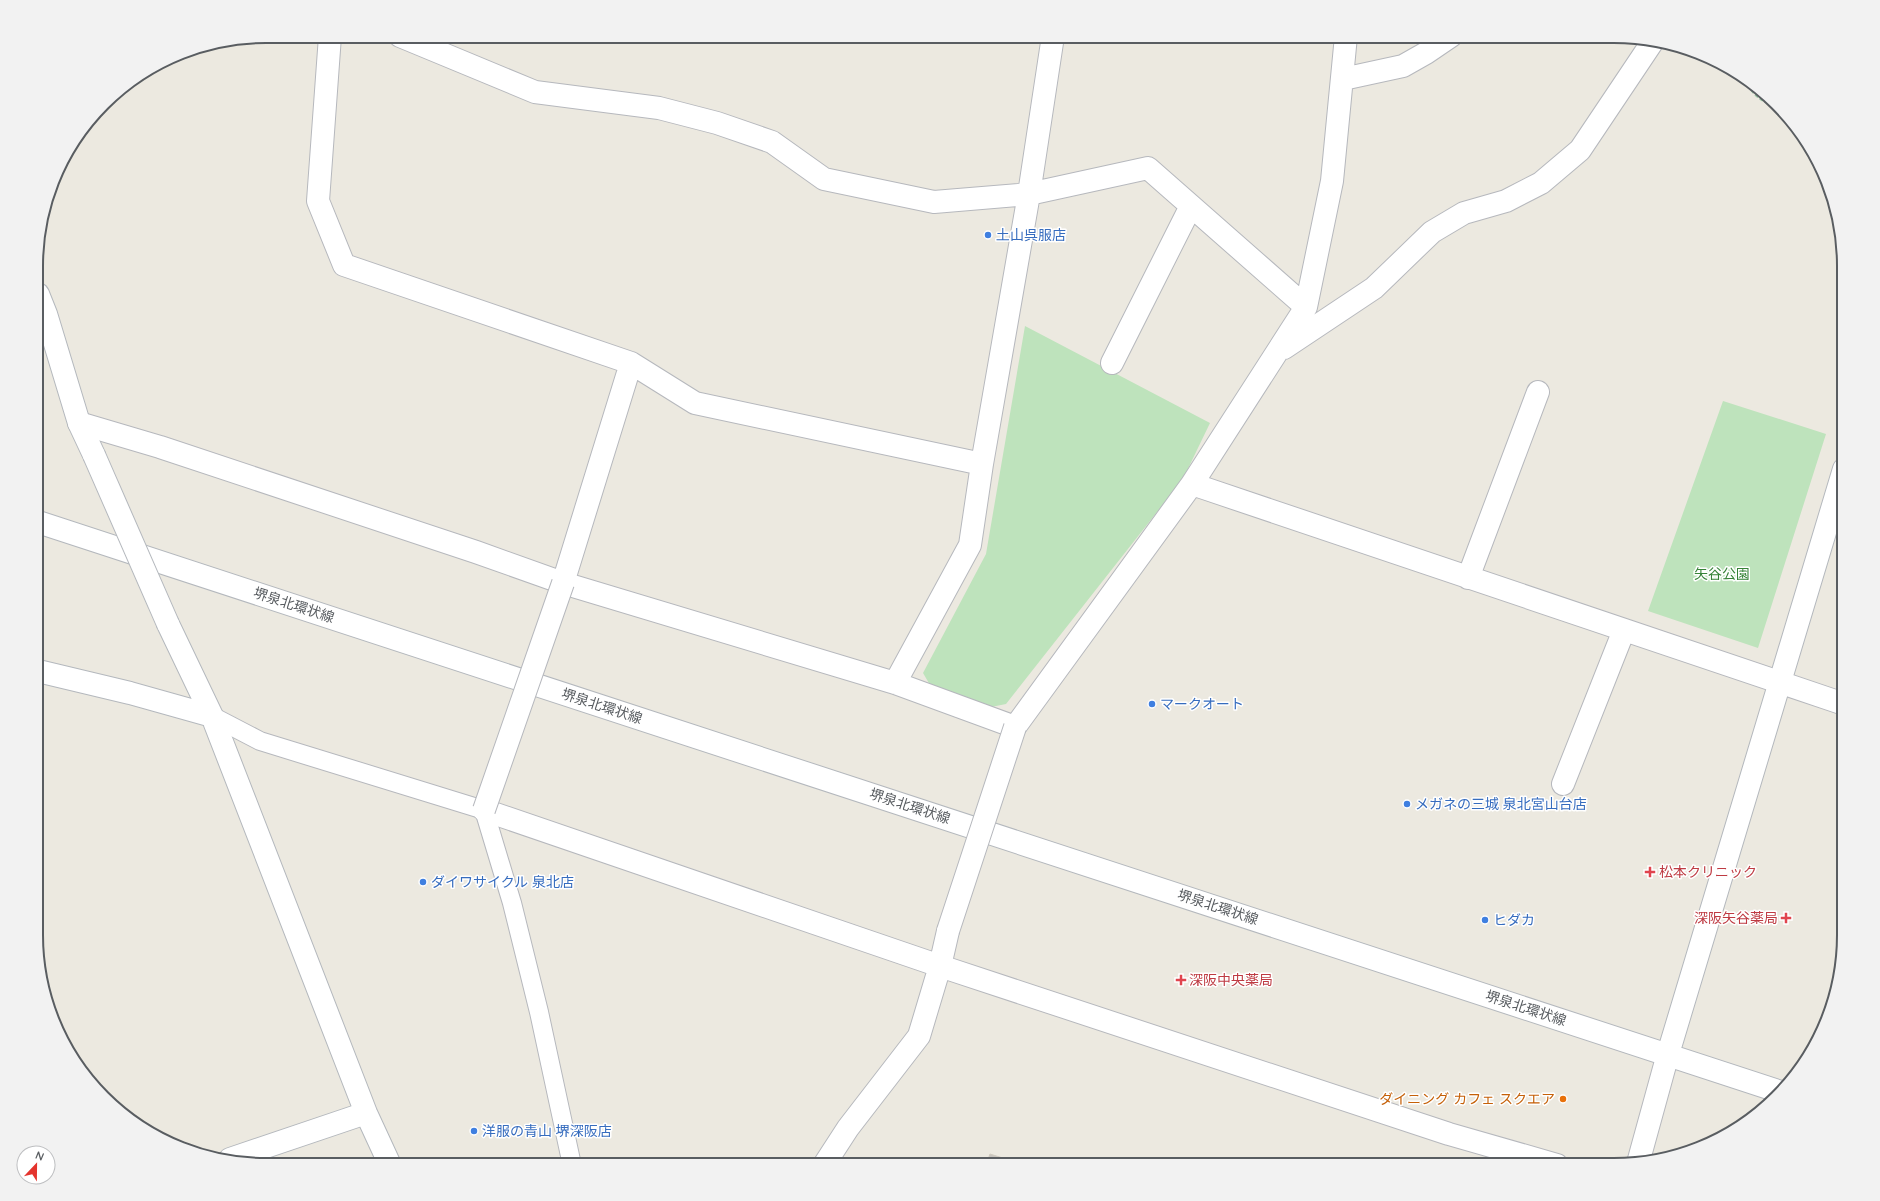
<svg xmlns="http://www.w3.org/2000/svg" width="1880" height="1201" viewBox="0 0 1880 1201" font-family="Quicksand,'Noto Sans JP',sans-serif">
<rect width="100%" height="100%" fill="#ece9e0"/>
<!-- green -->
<path fill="#bee3bc" d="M 1025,326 L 1210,423 L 1183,479 L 1006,704 L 991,707 L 930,685 L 923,673 L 986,554 Z
M 1723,401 L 1826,434 L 1758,648 L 1648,611 Z"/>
<!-- building -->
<path fill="#c8c5bf" stroke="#d0cabf" d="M 990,1154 L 1025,1165 L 986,1165 Z"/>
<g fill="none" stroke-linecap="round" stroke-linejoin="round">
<defs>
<path id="lane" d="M 212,716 L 260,741 L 484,810 L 512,903 L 539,1012 L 572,1165"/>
<path id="street" d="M 330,36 L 318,201 L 344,265 L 631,363 L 695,403 L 982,464
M 1343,79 L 1403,66 L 1426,53 L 1451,36
M 1306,307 L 1332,181 L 1346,36
M 1284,348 L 1374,288 L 1432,232 L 1464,213 L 1506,201 L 1541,183 L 1580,150 L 1653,41
M 1112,363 L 1191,206
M 79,423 L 160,447 L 476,552 L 563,583 L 895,683 L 1015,727 L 1192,484 L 1306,307 L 1148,168 L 1029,194 L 934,202 L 824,179 L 772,142 L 717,123 L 659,108 L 535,92 L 400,36
M 1192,484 L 1844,704
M 1468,578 L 1538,392
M 563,583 L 631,363
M 895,683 L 970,545 L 982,464 L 1029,194 L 1053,36
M 1563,784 L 1624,630
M 484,810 L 940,966 L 1449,1134 L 1557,1165
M 1638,1163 L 1668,1054
M 824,1165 L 848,1128 L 919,1036 L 940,966 L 948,931"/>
<path id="secondary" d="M 38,294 L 46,314 L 79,423 L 94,455
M 38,522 L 1781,1092
M 168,624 L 212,716 L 366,1113 L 390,1165
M 38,671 L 130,693 L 212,716
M 1668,1054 L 1844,469
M 230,1159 L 366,1113"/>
</defs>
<!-- lane casing -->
<use href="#lane" stroke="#b6b8bd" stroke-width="20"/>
<!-- street casing -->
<use href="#street" stroke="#b6b8bd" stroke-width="24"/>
<!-- secondary casing -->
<use href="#secondary" stroke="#b4b8bd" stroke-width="24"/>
<!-- path -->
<path stroke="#96c4a2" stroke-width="2.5" stroke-dasharray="4 2" stroke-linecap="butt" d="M 1746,79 C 1752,95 1762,102 1779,107"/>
<!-- lane -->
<use href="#lane" stroke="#fff" stroke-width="18"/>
<!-- street -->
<use href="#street" stroke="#fff" stroke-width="22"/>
<!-- secondary -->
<use href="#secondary" stroke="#fff" stroke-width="22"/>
<defs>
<path id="street-bridge" d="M 484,810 L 563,583
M 948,931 L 1015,727"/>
<path id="secondary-bridge" d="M 94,455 L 168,624"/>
</defs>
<!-- street-bridge casing -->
<use href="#street-bridge" stroke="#b6b8bd" stroke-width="24" stroke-linecap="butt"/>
<!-- secondary-bridge casing -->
<use href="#secondary-bridge" stroke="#b4b8bd" stroke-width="24" stroke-linecap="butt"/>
<!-- street-bridge -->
<use href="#street-bridge" stroke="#fff" stroke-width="22"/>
<!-- secondary-bridge -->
<use href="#secondary-bridge" stroke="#fff" stroke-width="22"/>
</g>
<!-- markers -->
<g fill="#3f7fe0" stroke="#fff" stroke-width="1.5">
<circle cx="988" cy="235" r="4"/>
<circle cx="1152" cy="704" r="4"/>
<circle cx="1407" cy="804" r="4"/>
<circle cx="423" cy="882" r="4"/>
<circle cx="1485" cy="920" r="4"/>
<circle cx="474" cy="1131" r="4"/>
</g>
<g fill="#e0444e" stroke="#fff" stroke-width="1.5">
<path d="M1648 866h4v4h4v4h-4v4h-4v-4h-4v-4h4z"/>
<path d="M1784 912h4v4h4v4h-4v4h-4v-4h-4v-4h4z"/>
<path d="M1179 974h4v4h4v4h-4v4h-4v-4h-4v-4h4z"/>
</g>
<circle fill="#e8710a" stroke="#fff" stroke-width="1.5" cx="1563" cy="1099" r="4"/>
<g text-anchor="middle" stroke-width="3" stroke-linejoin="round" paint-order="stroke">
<!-- shop labels -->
<g font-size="14" fill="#366cbe" stroke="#fff" text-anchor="start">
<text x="996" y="240">土山呉服店</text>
<text x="1160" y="709">マークオート</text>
<text x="1415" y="809">メガネの三城 泉北宮山台店</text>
<text x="431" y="887">ダイワサイクル 泉北店</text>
<text x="1493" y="925">ヒダカ</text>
<text x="482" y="1136">洋服の青山 堺深阪店</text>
</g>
<!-- park labels -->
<g font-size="14" fill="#368337" stroke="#fff">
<text x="1722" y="579">矢谷公園</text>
</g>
<!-- street labels -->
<g font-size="14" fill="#595d61" stroke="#fff">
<text transform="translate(294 605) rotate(18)" y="5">堺泉北環状線</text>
<text transform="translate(602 706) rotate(18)" y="5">堺泉北環状線</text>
<text transform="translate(910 806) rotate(18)" y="5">堺泉北環状線</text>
<text transform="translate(1218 907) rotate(18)" y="5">堺泉北環状線</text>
<text transform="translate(1526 1008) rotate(18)" y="5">堺泉北環状線</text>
</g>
<!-- health labels -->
<g font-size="14" fill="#be3a42" stroke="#fff" text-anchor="start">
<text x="1659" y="877">松本クリニック</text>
<text x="1778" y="923" text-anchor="end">深阪矢谷薬局</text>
<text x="1189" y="985">深阪中央薬局</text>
</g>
<!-- food labels -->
<g font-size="14" fill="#c56008" stroke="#fff" text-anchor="end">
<text x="1555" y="1104">ダイニング カフェ スクエア</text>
</g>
</g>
<!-- crop -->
<path d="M0 0H1880V1201H0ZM266 43H1614A223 223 0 0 1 1837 266V935A223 223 0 0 1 1614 1158H266A223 223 0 0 1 43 935V266A223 223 0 0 1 266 43Z" fill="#f2f2f2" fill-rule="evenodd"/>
<path fill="none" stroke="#595d61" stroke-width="2" d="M266 43H1614A223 223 0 0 1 1837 266V935A223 223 0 0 1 1614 1158H266A223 223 0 0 1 43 935V266A223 223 0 0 1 266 43Z"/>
<!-- north arrow -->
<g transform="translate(36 1165) rotate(22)"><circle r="19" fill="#ffffff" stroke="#bdbec0"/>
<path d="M0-3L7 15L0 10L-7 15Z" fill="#e4342d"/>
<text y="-6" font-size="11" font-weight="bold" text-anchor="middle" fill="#595d61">N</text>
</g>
</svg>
